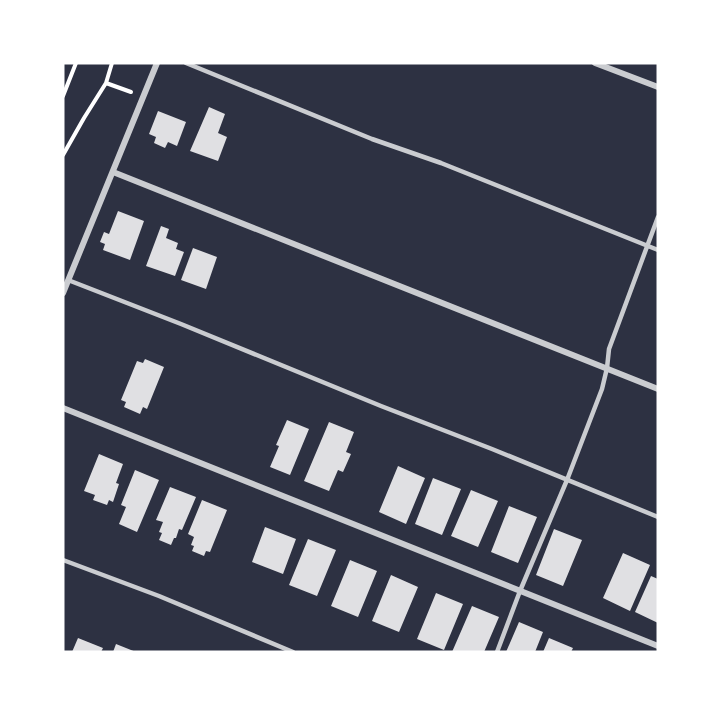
<svg xmlns="http://www.w3.org/2000/svg" width="721" height="715" viewBox="0 0 721 715" font-family="'Source Serif 4',serif">
<rect width="100%" height="100%" fill="#2d3142"/>
<!-- building -->
<path fill="#e0e0e3" d="M 209,107 L 225,114 L 218,133 L 227,137 L 218,161 L 190,151 Z
M 158,111 L 186,122 L 177,146 L 168,142 L 165,148 L 154,143 L 156,137 L 149,134 Z
M 118,211 L 144,221 L 130,260 L 103,250 L 105,244 L 100,242 L 104,232 L 109,234 Z
M 161,226 L 169,229 L 166,238 L 178,243 L 176,249 L 184,252 L 175,276 L 146,266 Z
M 193,248 L 217,257 L 206,289 L 181,280 Z
M 145,359 L 164,367 L 147,409 L 143,407 L 140,414 L 124,407 L 126,402 L 121,400 L 137,361 L 143,363 Z
M 287,420 L 309,429 L 290,475 L 270,467 L 279,446 L 276,445 Z
M 329,422 L 354,432 L 346,452 L 351,454 L 343,472 L 338,470 L 329,491 L 304,481 Z
M 99,454 L 123,464 L 116,483 L 119,484 L 113,502 L 109,500 L 107,505 L 93,500 L 95,495 L 84,491 Z
M 398,466 L 425,478 L 406,524 L 379,512 Z
M 135,470 L 159,480 L 137,532 L 119,524 L 126,507 L 121,505 Z
M 433,478 L 461,489 L 442,535 L 415,524 Z
M 170,487 L 196,497 L 182,530 L 179,529 L 176,538 L 174,538 L 171,545 L 159,540 L 162,533 L 159,532 L 163,522 L 156,520 Z
M 471,490 L 498,501 L 478,547 L 451,536 Z
M 202,500 L 227,510 L 210,552 L 206,551 L 204,556 L 192,551 L 194,546 L 191,545 L 194,537 L 188,534 Z
M 509,506 L 537,517 L 518,563 L 491,552 Z
M 265,527 L 296,539 L 283,574 L 252,562 Z
M 554,529 L 582,540 L 563,586 L 536,575 Z
M 308,539 L 336,550 L 317,596 L 289,585 Z
M 623,553 L 650,565 L 630,611 L 603,598 Z
M 350,560 L 377,571 L 358,617 L 331,606 Z
M 391,575 L 418,587 L 399,632 L 372,621 Z
M 651,576 L 658,579 L 658,623 L 635,612 Z
M 436,593 L 463,604 L 444,650 L 417,639 Z
M 472,606 L 499,617 L 484,652 L 452,652 Z
M 519,622 L 543,632 L 535,652 L 506,652 Z
M 78,638 L 103,648 L 101,652 L 72,652 Z
M 549,638 L 573,648 L 571,652 L 543,652 Z
M 116,644 L 136,652 L 113,652 Z"/>
<g fill="none" stroke-linecap="round" stroke-linejoin="round">
<!-- path -->
<path stroke="#fff" stroke-width="4" d="M 106,83 L 131,92
M 63,96 L 76,63
M 63,155 L 84,118 L 106,83 L 112,63"/>
<!-- service -->
<path stroke="#caccd0" stroke-width="4.5" d="M 186,63 L 372,139 L 441,163 L 658,250
M 68,280 L 181,324 L 381,406 L 492,449 L 658,517
M 63,560 L 159,596 L 293,652
M 497,652 L 520,591 L 567,480 L 602,389 L 607,368 L 609,349 L 658,217"/>
<!-- minor -->
<path stroke="#caccd0" stroke-width="6" d="M 595,63 L 658,87
M 113,172 L 658,389
M 63,293 L 157,63
M 63,408 L 658,646"/>
</g>
<!-- border -->
<rect width="721" height="715" fill="none" stroke="#ffffff" stroke-width="129"/>
</svg>
